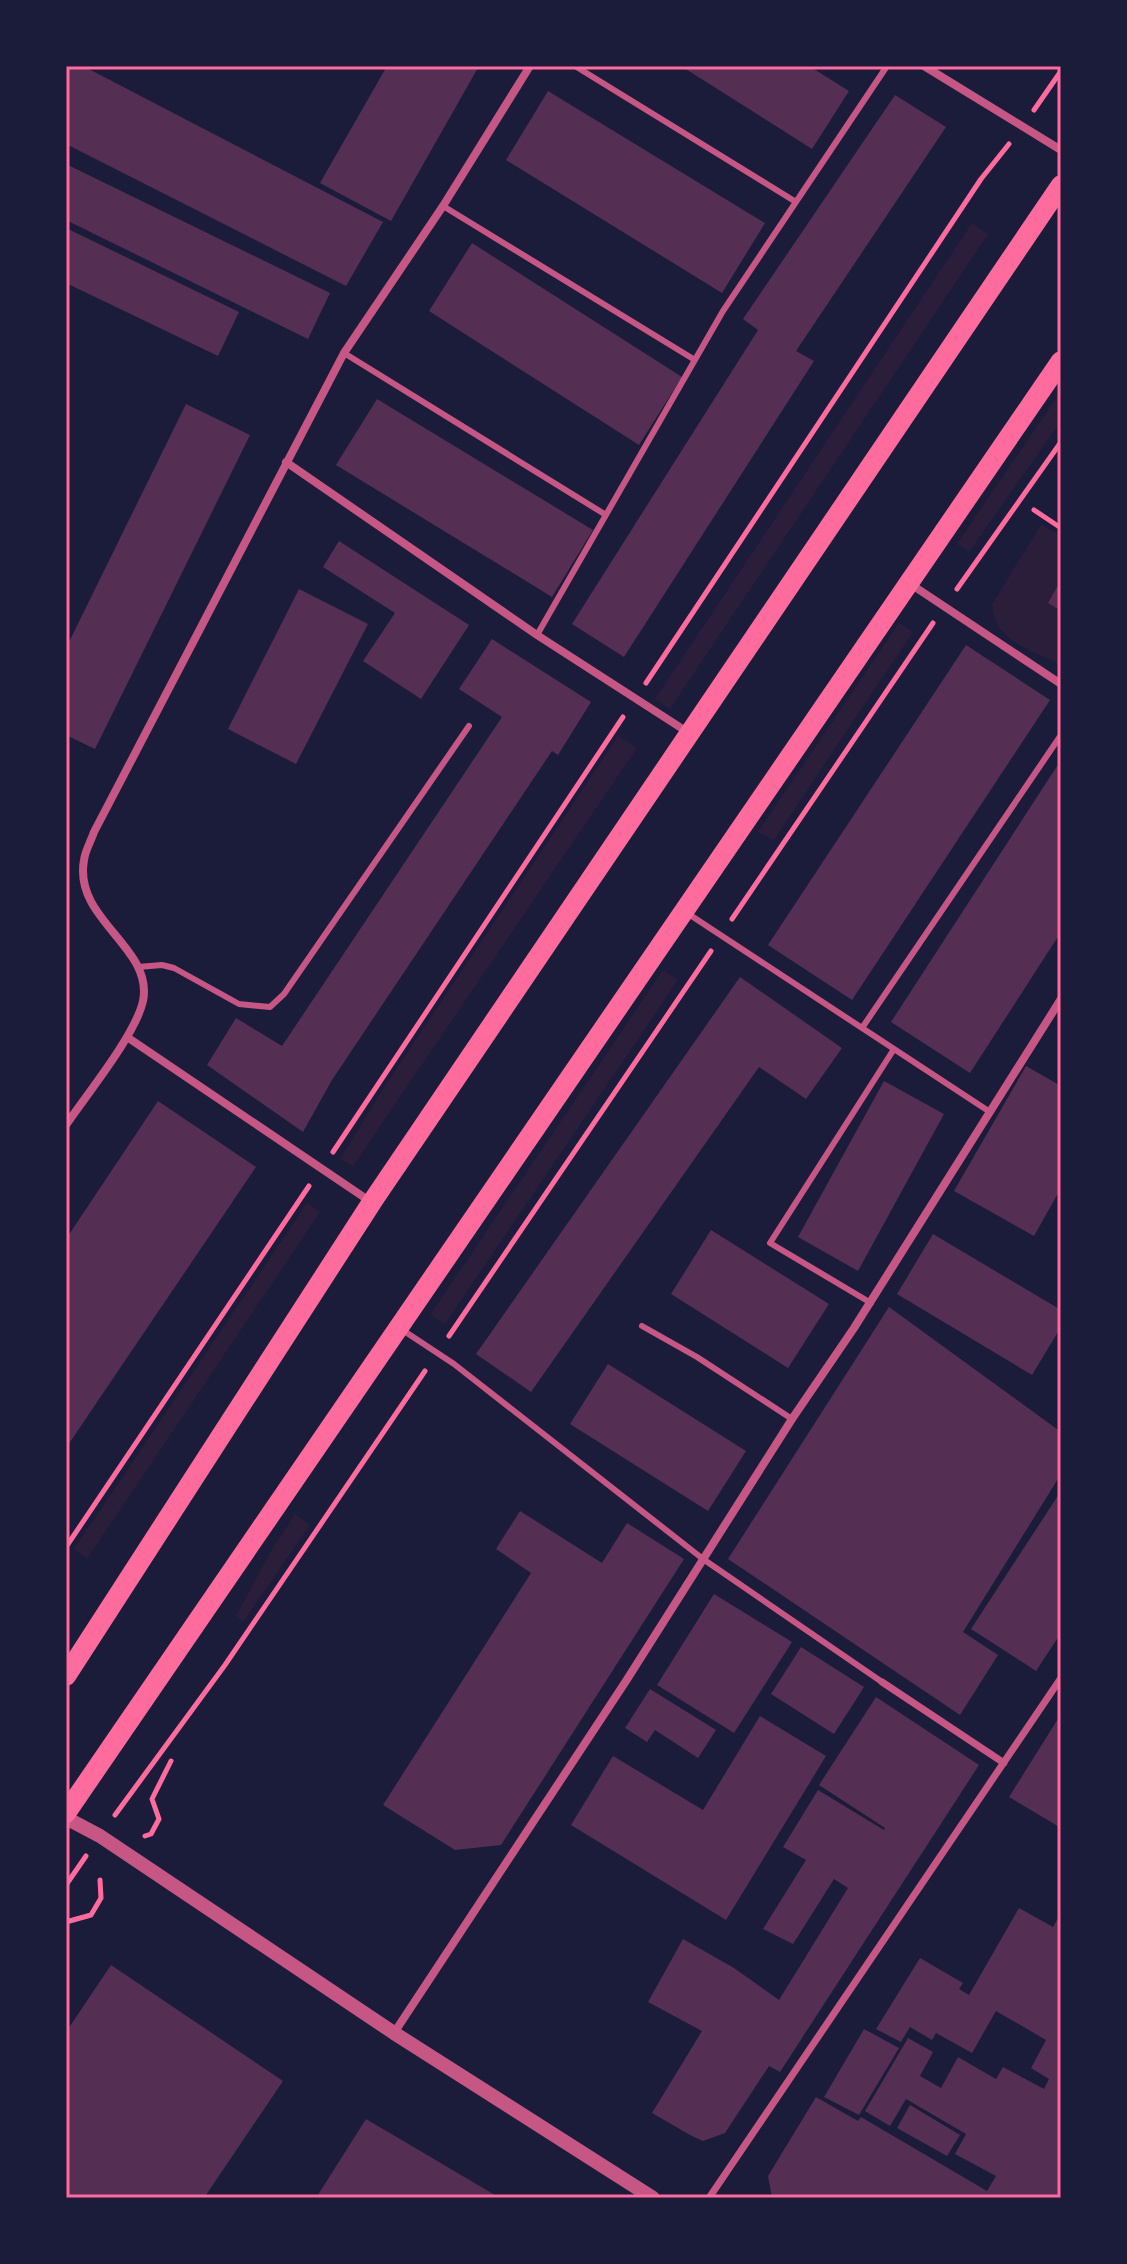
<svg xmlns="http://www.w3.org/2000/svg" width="1127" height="2264" viewBox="0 0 1127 2264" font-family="'Asap Condensed',sans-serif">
<rect width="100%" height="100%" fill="#1b1b3a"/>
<!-- green -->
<path fill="#2a1e3b" d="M 972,223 L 988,234 L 670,709 L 655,699 Z
M 1061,391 L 1061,421 L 969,552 L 957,544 Z
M 1041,525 L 1061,535 L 1061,665 C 1031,650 994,641 992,604 Z
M 899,623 L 913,632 L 774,840 L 758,832 Z
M 618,736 L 637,748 L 353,1166 L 340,1159 L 385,1086 Z
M 663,970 L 678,980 L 445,1324 L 430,1315 Z
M 307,1203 L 320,1212 L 87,1559 L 74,1549 Z
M 295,1514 L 310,1525 L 243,1622 L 236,1616 L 271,1551 Z"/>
<!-- building -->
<path fill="#542f53" d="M 66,66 L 83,66 L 383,222 L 346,286 L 66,144 Z
M 387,66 L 479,66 L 391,221 L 320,183 Z
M 681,66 L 809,66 L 849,91 L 812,149 Z
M 548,91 L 765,223 L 722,293 L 506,160 Z
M 895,95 L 946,127 L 796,351 L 814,361 L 624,657 L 572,624 L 758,330 L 743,319 Z
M 66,164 L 330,293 L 308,339 L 66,220 Z
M 66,228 L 239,312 L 218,356 L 66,283 Z
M 472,243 L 682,377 L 639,445 L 429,311 Z
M 377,399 L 593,530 L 552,597 L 336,465 Z
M 186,404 L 250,435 L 95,749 L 66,735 L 66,648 Z
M 339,541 L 469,625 L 421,699 L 363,661 L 395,613 L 323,567 Z
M 1061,580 L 1061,611 L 1048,603 Z
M 299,589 L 368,624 L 296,764 L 228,729 Z
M 492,639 L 591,702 L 558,755 L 552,751 L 332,1080 L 303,1132 L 207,1065 L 236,1018 L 282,1046 L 502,717 L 459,689 Z
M 966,645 L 1050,700 L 852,1000 L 768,945 Z
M 1061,760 L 1061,932 L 970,1073 L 891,1022 Z
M 740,977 L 842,1048 L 806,1099 L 759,1067 L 531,1392 L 476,1354 Z
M 1026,1066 L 1061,1086 L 1061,1188 L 1034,1236 L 954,1191 Z
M 884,1081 L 944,1114 L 858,1271 L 798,1237 Z
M 158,1101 L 256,1167 L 66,1448 L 66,1239 Z
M 711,1230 L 829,1304 L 788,1368 L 671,1294 Z
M 933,1234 L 1061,1310 L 1061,1327 L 1032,1375 L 897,1294 Z
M 889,1307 L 1061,1432 L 1061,1474 L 963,1632 L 998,1655 L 960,1715 L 728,1559 Z
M 608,1364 L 746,1451 L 708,1511 L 570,1424 Z
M 1061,1491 L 1061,1633 L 1036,1671 L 971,1629 Z
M 520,1511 L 602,1563 L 627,1523 L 684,1559 L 501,1845 L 455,1850 L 383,1805 L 531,1573 L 496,1549 Z
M 714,1594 L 792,1642 L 734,1733 L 657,1685 Z
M 801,1647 L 864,1687 L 834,1734 L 771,1694 Z
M 650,1689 L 716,1730 L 698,1758 L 655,1730 L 647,1742 L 625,1728 Z
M 876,1697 L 979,1765 L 780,2072 L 769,2066 L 725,2133 L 703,2141 L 690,2135 L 652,2113 L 702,2031 L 648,2002 L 683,1939 L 734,1968 L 779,2000 L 848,1888 L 834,1879 L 793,1944 L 763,1929 L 806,1860 L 783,1847 L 818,1790 L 884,1830 L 885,1828 L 819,1785 Z
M 1061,1714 L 1061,1828 L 1009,1797 Z
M 760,1716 L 826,1756 L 726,1920 L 571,1825 L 613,1756 L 703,1810 Z
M 1019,1908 L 1053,1927 L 1061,1913 L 1061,2198 L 772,2198 L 768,2176 L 816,2097 L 858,2121 L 861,2117 L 987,2191 L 996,2176 L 955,2154 L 966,2134 L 906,2099 L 890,2126 L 865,2111 L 908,2038 L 933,2052 L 920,2076 L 941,2088 L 958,2057 L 996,2079 L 1003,2067 L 1044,2089 L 1049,2079 L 1031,2068 L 1046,2040 L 996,2011 L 972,2053 L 936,2033 L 932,2040 L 910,2027 L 901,2042 L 876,2029 L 920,1958 L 963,1983 L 959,1989 L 969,1995 Z
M 111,1965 L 283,2081 L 204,2198 L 66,2198 L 66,2032 Z
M 864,2029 L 899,2048 L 859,2115 L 824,2097 Z
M 910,2105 L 960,2135 L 947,2156 L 897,2128 Z
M 366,2119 L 500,2198 L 316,2198 Z"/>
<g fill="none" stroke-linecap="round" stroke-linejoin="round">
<!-- path -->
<path stroke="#ff6b9d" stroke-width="5" d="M 1034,110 L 1061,71
M 1034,510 L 1061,528
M 957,589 L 1061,442
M 646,683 L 981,179 L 1009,144
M 732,919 L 933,623
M 333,1152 L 623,717
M 449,1336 L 711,951
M 66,1547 L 309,1186
M 115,1815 L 225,1665 L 425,1371
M 145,1836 L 151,1834 L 159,1819 L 152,1799 L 171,1761
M 66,1885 L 86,1856
M 66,1922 L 91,1915 L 101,1898 L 100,1880"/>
<!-- service -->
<path stroke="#c65784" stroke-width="6" d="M 575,66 L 796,202
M 443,206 L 695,360
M 344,353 L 606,515
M 537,635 L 723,311 L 887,66
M 687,913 L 990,1112
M 138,967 L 162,965 L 174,968 L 239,1004 L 270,1007 L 284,994 L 469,726
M 862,1028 L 1061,735
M 871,1303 L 770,1243 L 894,1049
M 642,1326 L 697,1357 L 792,1419
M 401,1329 L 454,1364 L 703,1559 L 882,1682"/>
<!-- pedestrian -->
<path stroke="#c65784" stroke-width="7" d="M 882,1682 L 1004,1763
M 709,2198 L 1061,1678"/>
<!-- minor -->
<path stroke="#c65784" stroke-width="8" d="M 924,66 L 1061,150
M 286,462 L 537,635 L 689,733
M 909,583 L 1061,684
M 127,1037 L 371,1202
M 66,1125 C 87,1094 136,1034 143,1001 C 154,947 73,920 84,860 C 85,851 91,841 94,832 L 344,353 L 443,206 L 530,66
M 394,2033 L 626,1681 L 792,1419 L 854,1328 L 1061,999"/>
<!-- tertiary -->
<path stroke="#c65784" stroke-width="14" d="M 66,1818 L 100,1836 L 394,2033 L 653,2198"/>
<!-- primary -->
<path stroke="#ff6b9d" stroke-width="20" d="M 66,1676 L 372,1202 L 1061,185
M 66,1813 L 1061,361"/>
</g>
<!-- border -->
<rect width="1127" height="2264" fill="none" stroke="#1b1b3a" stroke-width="136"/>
<rect x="68" y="68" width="991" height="2128" fill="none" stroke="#ff6b9d" stroke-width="3"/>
</svg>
